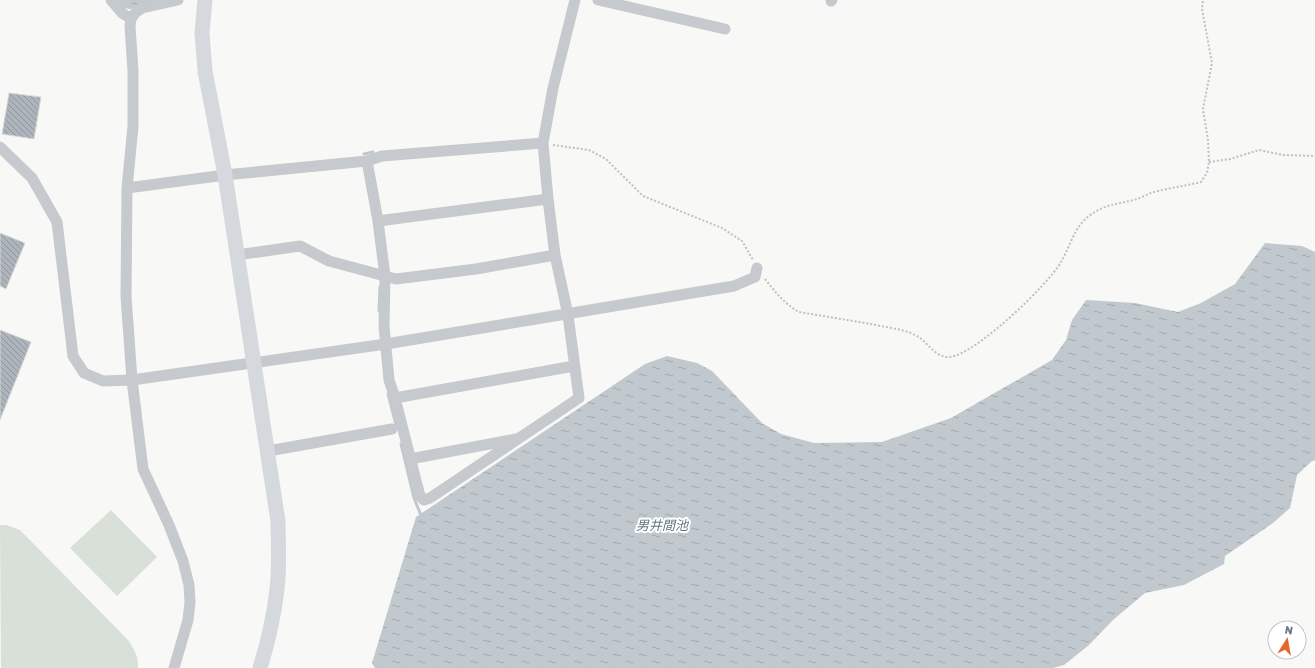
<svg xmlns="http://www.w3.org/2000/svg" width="1315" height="668" viewBox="0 0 1315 668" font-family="Rubik,'Noto Sans JP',sans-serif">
<defs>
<pattern id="water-ripples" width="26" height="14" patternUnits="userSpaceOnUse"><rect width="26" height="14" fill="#c1c9cf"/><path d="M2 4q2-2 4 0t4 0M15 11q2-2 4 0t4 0" fill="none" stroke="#a1a8ae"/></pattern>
<pattern id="building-back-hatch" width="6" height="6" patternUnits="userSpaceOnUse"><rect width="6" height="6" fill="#adb4bb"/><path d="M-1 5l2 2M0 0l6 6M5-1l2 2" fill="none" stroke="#91979e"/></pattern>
</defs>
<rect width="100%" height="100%" fill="#f8f8f6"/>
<!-- green -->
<path fill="#d9e0d7" d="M 111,510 L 157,557 L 117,596 L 70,548 Z
M 0,525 L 6,525 L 20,530 L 128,640 C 134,649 139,657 138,668 L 1,668 Z"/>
<!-- water -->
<path fill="url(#water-ripples)" d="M 119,0 L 165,0 L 130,9 L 122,8 L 118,2 Z
M 1265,243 L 1302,246 L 1315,252 L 1315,460 L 1311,462 L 1297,475 L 1290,508 L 1273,523 L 1225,556 L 1224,564 L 1184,585 L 1145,593 L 1113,620 L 1089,645 L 1064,665 L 1053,668 L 375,668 L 372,663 L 416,517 L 645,364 L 667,356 L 697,363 L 712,371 L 762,423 L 781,434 L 814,443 L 882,442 L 951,418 L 1052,360 L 1066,340 L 1072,320 L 1086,300 L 1135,303 L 1178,312 L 1201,303 L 1235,284 Z"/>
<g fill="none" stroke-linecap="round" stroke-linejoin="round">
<!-- stream -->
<path stroke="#c1c9cf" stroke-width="3" d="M 364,154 L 373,152
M 379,311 L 380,287
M 388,394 L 396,425
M 401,444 L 414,498 L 422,518"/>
</g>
<!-- building -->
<path fill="url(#building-back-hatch)" stroke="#dadad8" d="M 9,93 L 41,97 L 34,139 L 2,134 Z
M 0,233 L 25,243 L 6,289 L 0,286 Z
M 0,330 L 31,342 L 0,420 Z"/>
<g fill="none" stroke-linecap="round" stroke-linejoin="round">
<!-- path -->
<path stroke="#bec0c3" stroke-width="2" stroke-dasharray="2 2" stroke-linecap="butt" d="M 553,145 L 589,150 L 606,159 L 643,196 L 722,228 L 742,241 L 753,260
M 1209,162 L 1230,159 L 1259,150 L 1283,155 L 1315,156
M 765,279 C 775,292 785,304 799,312 C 823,316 847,320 871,324 C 883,327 904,329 915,335 C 927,340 934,358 950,357 C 976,354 1048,285 1061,262 C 1070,247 1074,227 1089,216 C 1103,205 1117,204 1134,200 C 1141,198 1147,194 1154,192 C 1169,188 1185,186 1201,182 L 1207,173 L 1209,162 L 1208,140 L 1203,109 L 1212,63 L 1202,9 L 1203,0"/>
<!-- street -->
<path stroke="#c6c9cd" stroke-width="11" d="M 111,0 L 122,13 L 131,19
M 598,0 L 725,29
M 831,1 L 832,0
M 0,147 L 32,178 L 57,222 L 73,356 L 84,373 L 103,381 L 132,380 L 386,344 L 734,286 L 755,277 L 757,268
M 367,161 L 378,221 L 385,276 L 384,326 L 389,380 L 395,398 L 420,496 L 424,500 L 430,498 L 579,398 L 568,315 L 555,255 L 548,199 L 543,143 L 553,88 L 575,0
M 127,188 L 225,175 L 367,161 L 382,156 L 543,143
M 378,221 L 548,199
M 237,255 L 300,246 L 329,261 L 396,279 L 476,269 L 555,255
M 395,398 L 574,366
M 268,451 L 392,429
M 410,459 L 516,439
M 174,668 L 188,620 L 190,602 L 189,585 L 183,561 L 169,525 L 143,469 L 132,380 L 126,296 L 127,188 L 133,126 L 133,71 L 130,26 L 131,19 L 135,13 L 142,8 L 178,0"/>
<!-- secondary -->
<path stroke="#d5d9dd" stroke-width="15" d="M 205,0 L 202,33 L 205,71 L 225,175 L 278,521 C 278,543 280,566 277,589 C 274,616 268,642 260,668"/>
</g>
<g text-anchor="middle" stroke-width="4" stroke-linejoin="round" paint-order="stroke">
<!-- water labels -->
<g font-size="13" font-style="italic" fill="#637783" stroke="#fff">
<text x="662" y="530">男井間池</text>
</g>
</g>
<!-- north arrow -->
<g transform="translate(1287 640) rotate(11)"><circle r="19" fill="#ffffff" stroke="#c2c8cf"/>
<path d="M0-3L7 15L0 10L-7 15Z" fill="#e76728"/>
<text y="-6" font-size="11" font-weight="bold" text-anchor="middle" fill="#677687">N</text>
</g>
</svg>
